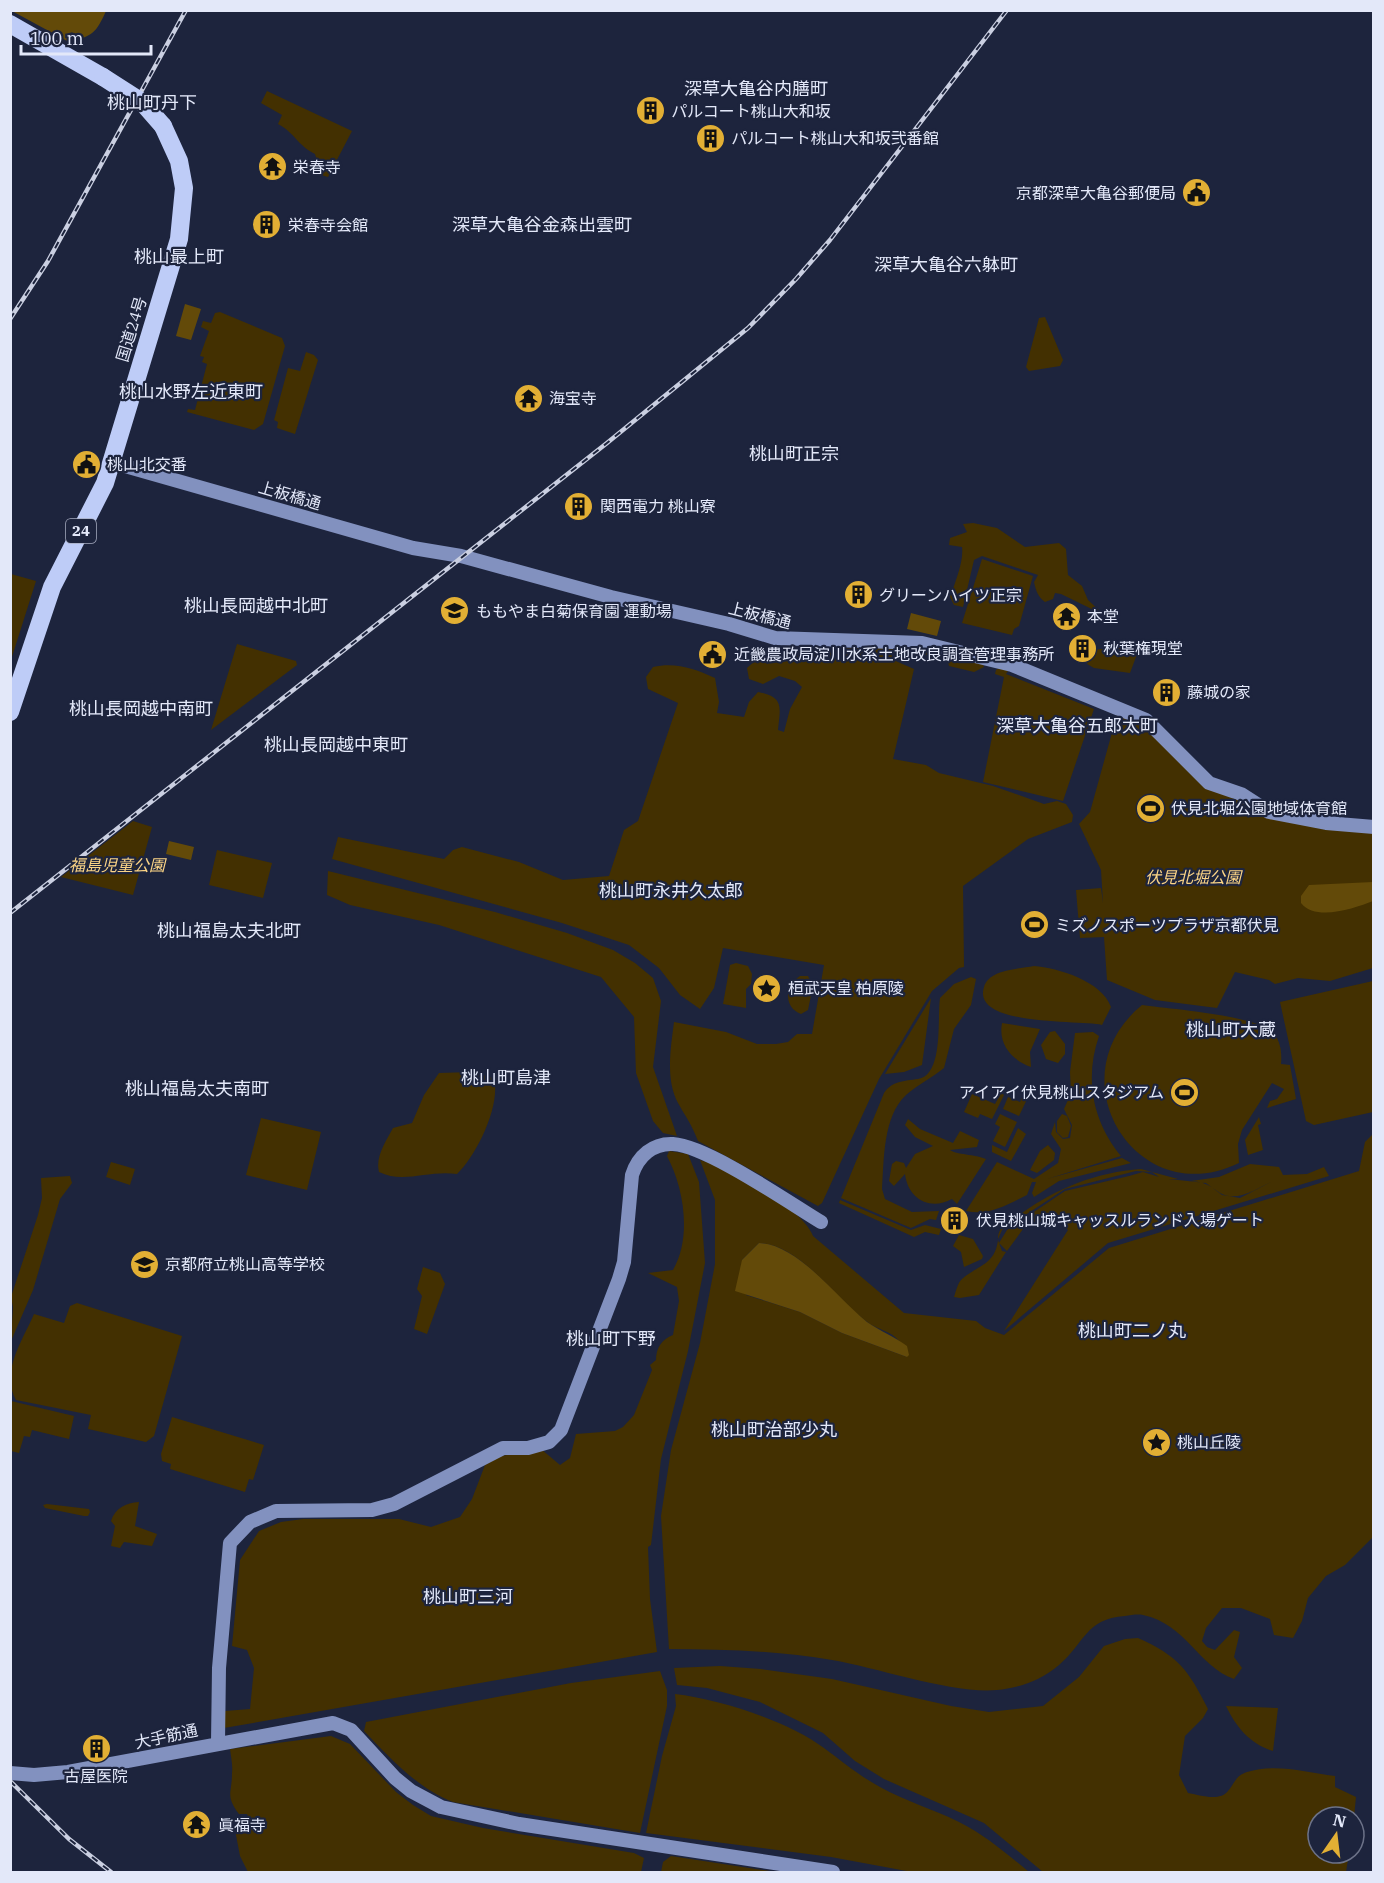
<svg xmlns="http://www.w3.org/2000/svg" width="1384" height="1883" viewBox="0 0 1384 1883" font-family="'IBM Plex Serif','Noto Sans JP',serif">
<rect width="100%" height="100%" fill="#1d243d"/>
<!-- green -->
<path fill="#433001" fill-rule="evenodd" d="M 267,91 L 352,131 L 328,177 L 321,175 L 315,154 C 297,145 295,133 278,124 L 282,115 L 261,103 Z
M 220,312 L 282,338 L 285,346 L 263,424 L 254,430 L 187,412 L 188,409 L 195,410 L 207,364 L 202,362 L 204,357 L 200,356 L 209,331 L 201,327 L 203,321 L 211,323 L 215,313 Z
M 1045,317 L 1063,360 L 1060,366 L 1029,371 L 1026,367 L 1039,318 Z
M 306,352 L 314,355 L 318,360 L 295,434 L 277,428 L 278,422 L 274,420 L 288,368 L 300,371 Z
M 973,523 L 997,528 L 1025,547 L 1059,543 L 1066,549 L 1068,575 L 1082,586 L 1088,600 L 1104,615 L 1061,594 L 1055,593 L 1053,599 L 1045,602 C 1038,597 1036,591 1034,582 L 1038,575 L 982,556 L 974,560 L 963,607 L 954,605 L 950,597 C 955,583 964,561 962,547 L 949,545 L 950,538 L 967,532 L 963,524 Z
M 982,559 L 1033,576 L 1019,626 L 1014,629 L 1012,635 L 962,623 Z
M 11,574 L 36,581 L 11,660 L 10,574 Z
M 1106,642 L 1139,649 L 1130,673 L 1094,668 L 1087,664 L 1091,650 L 1103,649 Z
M 237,644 L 296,661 L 297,665 L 211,730 Z
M 917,647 L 918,650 L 914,653 L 894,649 L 891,659 L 914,669 L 893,759 L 926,765 L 939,773 L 993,786 L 1044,804 L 1057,801 L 1066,804 L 1073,815 L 1072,822 L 1028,839 L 963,886 L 964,967 L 959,968 L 932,991 L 879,1079 L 822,1203 L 818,1206 L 698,1141 C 691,1123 687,1119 678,1103 C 665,1079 671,1047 674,1022 L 726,1032 L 757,1044 L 776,1044 L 788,1042 L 797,1034 L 812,1034 L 824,965 L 723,948 L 714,988 L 700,1009 L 680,995 L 659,968 L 629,945 L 562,923 L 332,859 L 338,837 L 444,859 L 453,850 L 462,847 L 519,862 L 563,880 L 609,876 L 624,830 L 638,821 L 678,703 L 648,689 L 646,677 L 653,667 C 676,662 695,669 715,678 L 719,702 L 717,713 L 744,717 L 749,702 L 758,692 C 785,697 780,708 778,730 L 784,732 L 790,709 L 802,687 L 795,681 L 779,676 L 763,684 L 749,679 L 747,668 L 758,658 L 777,656 L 794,649 Z
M 919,651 L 982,662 L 984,667 L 974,672 L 949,666 L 947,659 L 916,653 Z
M 1002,666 L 1008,671 L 1006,674 L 1094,709 L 1063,801 L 983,782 L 1004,677 L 995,674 L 996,670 Z
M 1118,711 L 1143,722 L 1206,784 L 1272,814 L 1373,830 L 1373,968 L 1330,981 L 1298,978 L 1275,984 L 1269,980 L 1235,972 L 1217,1008 L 1155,1000 L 1107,980 L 1104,937 L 1080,938 L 1076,890 L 1101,888 L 1103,903 L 1101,870 L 1079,824 L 1090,812 Z
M 133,821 L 152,827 L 133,895 L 61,877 Z
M 217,850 L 272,863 L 263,898 L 209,885 Z
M 328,871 L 495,912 L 567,933 L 613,950 L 635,963 L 653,978 L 661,1001 L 653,1067 L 677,1136 L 663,1133 L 653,1121 L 636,1073 L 634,1017 L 601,977 L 439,925 L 350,905 L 327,895 Z
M 736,963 L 748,966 L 752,974 L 751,984 L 746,989 L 746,1008 L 723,1004 L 730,965 Z
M 1034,966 C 1058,968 1102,981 1111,1007 L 1102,1025 C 1082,1020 971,1027 984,987 C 989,969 1019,969 1034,966 Z
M 800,976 L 808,976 L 813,986 L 808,1010 L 801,1014 C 783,1007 785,986 800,976 Z
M 971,977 L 976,979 L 971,1005 L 954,1029 L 944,1068 C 932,1078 917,1085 906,1095 C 883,1116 884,1160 882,1189 L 885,1199 L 912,1212 L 939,1211 L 936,1220 L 930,1219 L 911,1228 L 841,1198 L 884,1093 C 892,1081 904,1081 918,1079 C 944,1075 937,1018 940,998 L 954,984 Z
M 1373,981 L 1373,1112 L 1314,1125 L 1306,1121 L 1280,1002 Z
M 931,998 L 922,1065 L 904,1072 L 885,1074 Z
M 1142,1005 C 1169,1009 1257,1015 1273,1033 C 1281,1041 1282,1054 1281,1064 L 1290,1065 L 1296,1099 L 1267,1108 L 1270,1101 L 1277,1099 L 1284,1089 L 1272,1083 L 1242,1130 L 1238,1144 L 1239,1163 C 1137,1213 1053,1078 1142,1005 Z
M 1002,1023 L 1040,1029 L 1030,1052 L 1031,1067 C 1012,1060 998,1045 1002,1023 Z
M 1055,1031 L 1065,1044 L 1065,1054 L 1058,1063 L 1046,1059 L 1041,1045 L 1050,1032 Z
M 1093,1032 L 1099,1036 C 1084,1079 1093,1122 1121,1156 L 1047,1179 L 1122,1158 L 1131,1163 L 1059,1181 L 1034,1197 L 1032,1193 L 1036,1182 L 1032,1182 L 1027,1195 C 1007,1205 989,1216 966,1211 L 997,1162 L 1034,1179 L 1058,1163 L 1061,1149 L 1051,1134 L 1055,1122 L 1056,1132 L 1063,1139 L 1070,1138 L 1072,1125 L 1064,1109 L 1071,1093 L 1070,1072 L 1075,1033 Z
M 472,1072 L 494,1078 C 501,1106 476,1156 457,1174 C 428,1170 403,1184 379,1172 C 375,1157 386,1141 393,1128 L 412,1123 L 424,1095 L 439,1073 Z
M 1001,1093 L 1004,1095 L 992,1119 L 980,1114 L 978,1118 L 964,1112 L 972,1094 L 995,1104 Z
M 1024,1093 L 1029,1095 L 1019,1116 L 1003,1109 L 1008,1097 L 1020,1102 Z
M 1000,1114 L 1017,1122 L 1005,1147 L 993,1141 L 1000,1127 L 995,1124 Z
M 1062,1114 L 1067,1116 L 1071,1126 L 1068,1137 L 1063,1138 L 1057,1132 L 1057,1121 Z
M 1259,1117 L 1261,1124 L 1258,1125 L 1263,1150 L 1248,1155 L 1245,1140 Z
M 261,1118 L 321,1132 L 307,1190 L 246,1175 Z
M 908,1119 L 920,1129 L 953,1143 L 960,1131 L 979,1140 L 977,1147 L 950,1150 C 956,1155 975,1154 986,1159 L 957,1204 L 952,1199 C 930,1211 908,1199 905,1174 L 894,1186 L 889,1181 L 892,1164 L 896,1161 L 904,1163 L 906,1168 L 915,1154 L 933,1146 L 915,1137 L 905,1125 Z
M 1018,1128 L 1026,1134 L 1011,1161 L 992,1152 L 992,1145 L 1007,1152 Z
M 1373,1134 L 1373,1537 L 1345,1565 L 1326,1576 L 1308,1598 L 1302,1621 L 1293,1638 L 1274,1635 L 1270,1619 L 1241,1608 L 1222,1608 L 1206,1628 L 1202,1641 L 1207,1647 L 1215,1650 L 1234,1630 L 1240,1632 L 1234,1657 L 1242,1668 L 1234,1679 C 1198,1666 1186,1624 1143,1615 C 1138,1614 1131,1615 1125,1616 C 1085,1619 1085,1643 1059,1665 C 1042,1680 1019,1688 997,1690 C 952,1694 879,1668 832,1660 C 779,1651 723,1649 669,1649 L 661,1516 L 671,1450 L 700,1343 L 715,1264 L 715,1200 L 700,1160 L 713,1164 C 741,1180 801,1206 813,1236 L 904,1313 L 976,1321 L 985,1328 L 1004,1335 L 1109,1248 L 1359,1171 L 1365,1142 ZM 759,1243 C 801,1244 836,1301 870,1324 C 878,1329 892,1332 898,1340 C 902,1344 904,1352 907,1357 L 842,1333 L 800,1312 L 746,1295 L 742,1260 Z
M 1048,1145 L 1055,1153 L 1054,1160 L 1037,1173 L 1030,1170 L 1040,1151 Z
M 669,1151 L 688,1154 L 699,1182 L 705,1263 L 688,1351 L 661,1459 L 651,1545 L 648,1547 L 650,1599 L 657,1652 L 224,1728 L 225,1711 L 250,1709 L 254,1668 L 247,1650 L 232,1646 L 240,1560 L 259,1531 L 281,1522 L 303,1519 L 399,1519 L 431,1527 L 460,1517 L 472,1499 L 485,1465 L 501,1456 L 541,1449 L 560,1465 L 570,1458 L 576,1434 L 615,1431 L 623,1427 L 634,1415 L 652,1370 L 650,1365 L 656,1360 C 656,1348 662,1339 673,1335 L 679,1301 L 677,1287 L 648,1273 L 673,1270 C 692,1237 684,1188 667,1156 Z
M 111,1162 L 135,1169 L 130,1185 L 106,1177 Z
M 1250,1164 L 1279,1167 L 1283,1175 L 1307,1174 L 1324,1167 L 1329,1176 L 1108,1243 L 1004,1331 L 1068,1230 L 1058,1215 L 1023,1229 L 1007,1251 L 999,1243 L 1002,1251 L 1006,1252 L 979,1295 L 960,1298 L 954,1297 C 956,1291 958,1282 962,1279 C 978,1265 995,1265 998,1240 L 999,1243 L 1007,1230 L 1065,1191 L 1129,1176 L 1143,1172 L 1159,1177 L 1152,1172 L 1136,1171 L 1065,1189 L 1002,1230 L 998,1239 C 998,1225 1011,1220 1022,1213 C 1057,1188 1097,1172 1141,1169 L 1178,1179 L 1169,1179 L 1206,1183 L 1222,1195 L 1240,1198 L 1273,1181 C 1257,1188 1238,1203 1220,1193 C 1209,1185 1205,1182 1191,1181 L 1219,1177 Z
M 70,1176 L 72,1183 L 60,1199 L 33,1290 L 11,1341 L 13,1307 L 11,1297 L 38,1215 L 42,1198 L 41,1178 Z
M 840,1200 L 911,1230 L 925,1225 L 941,1229 L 939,1235 L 925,1232 L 914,1237 L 839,1203 Z
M 959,1235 L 973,1239 L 983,1256 L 982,1259 L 964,1267 L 961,1252 L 953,1246 Z
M 423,1267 L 440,1273 L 445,1284 L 427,1334 L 414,1329 L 422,1296 L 417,1289 Z
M 77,1303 L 182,1336 L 154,1436 L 146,1442 L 88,1429 L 91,1415 L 16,1400 C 0,1372 23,1340 34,1314 L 64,1323 L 70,1306 Z
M 11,1401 L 74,1416 L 69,1439 L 32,1430 L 30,1437 L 24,1436 L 19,1453 L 11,1451 Z
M 172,1417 L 264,1445 L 253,1480 L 249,1479 L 245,1492 L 170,1469 L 171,1464 L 162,1461 L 161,1454 Z
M 139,1502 L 135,1526 L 157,1534 L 152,1546 L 124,1542 L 120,1548 L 111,1546 L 115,1526 L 111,1521 C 115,1508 126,1503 139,1502 Z
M 47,1504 L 89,1509 L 90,1512 L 88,1516 L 84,1516 L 45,1508 L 43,1505 Z
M 1138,1638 C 1178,1656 1188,1669 1208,1709 L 1203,1718 L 1185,1736 L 1179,1775 L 1188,1793 C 1199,1795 1220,1802 1228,1791 C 1235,1783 1235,1776 1247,1772 C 1275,1763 1306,1772 1335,1776 L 1335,1787 L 1356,1797 L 1354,1817 L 1318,1817 L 1318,1853 L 1349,1853 L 1346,1872 L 1043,1872 L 984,1823 L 884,1779 L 855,1761 L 823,1733 L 760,1702 L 707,1688 L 677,1685 L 674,1668 L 720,1666 L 761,1669 L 832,1679 L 951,1706 L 989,1712 L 1043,1706 L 1079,1677 L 1104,1646 L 1125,1639 Z
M 660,1671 L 667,1690 L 667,1706 L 640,1833 L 453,1802 C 417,1788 390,1758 364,1731 L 366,1722 L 571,1683 Z
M 675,1694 C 719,1699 788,1721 824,1748 C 843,1762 858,1775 880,1787 C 905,1801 933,1809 959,1822 C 985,1835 1007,1854 1029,1872 L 912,1872 L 831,1857 L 646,1833 L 662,1756 L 676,1706 Z
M 1226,1706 L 1278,1708 L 1273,1751 C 1250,1744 1236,1727 1226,1706 Z
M 331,1736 L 350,1744 L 396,1792 L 413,1805 L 431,1816 L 483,1828 L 634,1853 L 644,1858 L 641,1872 L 248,1872 L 240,1856 L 235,1830 L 236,1826 L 245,1831 L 250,1820 L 247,1814 L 239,1814 C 225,1795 232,1794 232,1773 C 233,1766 231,1757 230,1749 Z
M 671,1856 L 776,1872 L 661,1872 L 663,1862 Z"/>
<!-- water -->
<path fill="#634a09" d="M 12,11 L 106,10 L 106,11 C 96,33 93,36 69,42 Z
M 185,304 L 201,309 L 191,340 L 176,336 Z
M 911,613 L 941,621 L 937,636 L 907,629 Z
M 169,841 L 194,847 L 191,860 L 166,854 Z
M 1373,882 L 1373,901 C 1355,908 1316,922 1301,903 L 1301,896 L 1309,885 Z
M 759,1243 C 798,1244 837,1298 867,1322 C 880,1331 895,1337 907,1346 L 909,1355 L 907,1357 L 842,1333 L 800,1312 L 735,1291 L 742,1260 Z"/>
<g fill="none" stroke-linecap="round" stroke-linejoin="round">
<!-- secondary -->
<path stroke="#8291bf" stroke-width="14" d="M 111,462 L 413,548 L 461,556 L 611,597 L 729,624 L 775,638 L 922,643 L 1012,665 L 1146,720 L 1209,783 L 1241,794 L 1269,812 L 1326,823 L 1374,827
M 218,1742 L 219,1668 L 230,1543 L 250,1522 L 276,1511 L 372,1510 L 394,1504 L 503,1448 L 528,1448 L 549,1442 L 561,1430 L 619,1279 L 624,1262 L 632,1175 C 638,1156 653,1143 673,1144 C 707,1146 788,1202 821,1222
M 10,1773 L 34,1775 L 68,1772 L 333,1723 L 351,1730 L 395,1778 L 411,1791 L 441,1807 L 519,1824 L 833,1872"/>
<!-- highway -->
<path stroke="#beccf7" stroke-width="18" d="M 10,24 L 103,77
M 10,712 L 52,587 L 105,483 L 179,239 L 184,188 L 179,161 L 163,126"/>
<defs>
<path id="rail" d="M 10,319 L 48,261 L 186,10
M 10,913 L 607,443 L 748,328 L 796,279 L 830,240 L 1007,10
M 10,1781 L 69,1839 L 111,1872"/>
</defs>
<!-- rail casing -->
<use href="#rail" stroke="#cacfe1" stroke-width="4.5"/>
<!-- rail -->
<use href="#rail" stroke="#1d243d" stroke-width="2" stroke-dasharray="7" stroke-linecap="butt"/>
<!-- highway-bridge -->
<path stroke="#beccf7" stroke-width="18" d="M 103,77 L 142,102 L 163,126"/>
</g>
<!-- icons -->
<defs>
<symbol id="building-disc" viewBox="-11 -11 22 22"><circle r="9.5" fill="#e2af34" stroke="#1d243d"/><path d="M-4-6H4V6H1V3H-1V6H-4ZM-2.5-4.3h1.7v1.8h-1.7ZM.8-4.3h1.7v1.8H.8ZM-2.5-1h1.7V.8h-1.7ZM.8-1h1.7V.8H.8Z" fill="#111"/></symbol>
<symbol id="temple-disc" viewBox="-11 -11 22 22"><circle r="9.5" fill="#e2af34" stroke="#1d243d"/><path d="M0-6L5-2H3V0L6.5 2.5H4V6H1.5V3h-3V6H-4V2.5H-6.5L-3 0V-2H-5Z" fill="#111"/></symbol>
<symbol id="civic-disc" viewBox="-11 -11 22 22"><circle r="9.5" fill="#e2af34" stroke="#1d243d"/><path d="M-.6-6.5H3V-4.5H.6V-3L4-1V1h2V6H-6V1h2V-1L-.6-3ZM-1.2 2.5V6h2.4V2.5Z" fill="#111"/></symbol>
<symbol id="school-disc" viewBox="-11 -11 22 22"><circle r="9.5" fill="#e2af34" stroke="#1d243d"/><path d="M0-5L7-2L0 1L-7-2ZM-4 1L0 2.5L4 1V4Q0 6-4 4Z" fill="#111"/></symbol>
<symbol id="stadium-disc" viewBox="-11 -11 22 22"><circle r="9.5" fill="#e2af34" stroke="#1d243d"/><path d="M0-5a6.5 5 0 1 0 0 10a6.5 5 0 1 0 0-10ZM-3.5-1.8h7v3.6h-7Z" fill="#111"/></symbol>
<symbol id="sight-disc" viewBox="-11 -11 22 22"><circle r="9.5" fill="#e2af34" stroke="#1d243d"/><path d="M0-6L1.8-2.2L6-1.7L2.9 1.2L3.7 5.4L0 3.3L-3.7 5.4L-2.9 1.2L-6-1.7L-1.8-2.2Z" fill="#111"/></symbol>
</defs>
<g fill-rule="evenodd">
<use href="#building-disc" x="634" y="94" width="33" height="33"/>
<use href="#building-disc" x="694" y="122" width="33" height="33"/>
<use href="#temple-disc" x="256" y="150" width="33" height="33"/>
<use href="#civic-disc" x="1180" y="176" width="33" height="33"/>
<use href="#building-disc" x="250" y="208" width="33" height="33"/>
<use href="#temple-disc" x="512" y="382" width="33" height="33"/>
<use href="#civic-disc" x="70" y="448" width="33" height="33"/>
<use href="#building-disc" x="562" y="490" width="33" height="33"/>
<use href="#building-disc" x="842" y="578" width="33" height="33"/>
<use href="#school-disc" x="438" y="594" width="33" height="33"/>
<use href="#temple-disc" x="1050" y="600" width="33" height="33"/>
<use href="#building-disc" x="1066" y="632" width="33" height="33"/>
<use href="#civic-disc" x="696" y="638" width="33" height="33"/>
<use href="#building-disc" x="1150" y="676" width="33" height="33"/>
<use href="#stadium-disc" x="1134" y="792" width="33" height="33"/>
<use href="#stadium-disc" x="1018" y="908" width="33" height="33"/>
<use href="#sight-disc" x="750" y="972" width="33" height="33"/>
<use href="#stadium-disc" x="1168" y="1076" width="33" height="33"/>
<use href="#building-disc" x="938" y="1204" width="33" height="33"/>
<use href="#school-disc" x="128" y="1248" width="33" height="33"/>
<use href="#sight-disc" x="1140" y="1426" width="33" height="33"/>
<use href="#building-disc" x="80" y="1732" width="33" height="33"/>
<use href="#temple-disc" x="180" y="1808" width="33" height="33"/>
</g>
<g text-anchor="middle" stroke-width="4.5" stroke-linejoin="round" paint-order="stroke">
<!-- shield labels -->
<rect fill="#1d243d" stroke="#a8adc1" stroke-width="1.5" x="66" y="519" width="30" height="24" rx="4.5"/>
<g font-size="15" font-weight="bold" fill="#e3e8f9">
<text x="81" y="536">24</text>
</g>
<!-- poi labels -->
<g font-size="16" fill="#e3e8f9" stroke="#1d243d" text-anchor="start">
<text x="671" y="117">パルコート桃山大和坂</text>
<text x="731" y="144">パルコート桃山大和坂弐番館</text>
<text x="293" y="173">栄春寺</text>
<text x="1176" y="199" text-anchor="end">京都深草大亀谷郵便局</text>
<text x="288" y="231">栄春寺会館</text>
<text x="549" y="404">海宝寺</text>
<text x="107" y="470">桃山北交番</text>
<text x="600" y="512">関西電力 桃山寮</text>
<text x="879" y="601">グリーンハイツ正宗</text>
<text x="476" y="617">ももやま白菊保育園 運動場</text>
<text x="1087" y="622">本堂</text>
<text x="1103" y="654">秋葉権現堂</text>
<text x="734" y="660">近畿農政局淀川水系土地改良調査管理事務所</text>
<text x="1187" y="698">藤城の家</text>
<text x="1171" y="814">伏見北堀公園地域体育館</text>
<text x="1055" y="931">ミズノスポーツプラザ京都伏見</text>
<text x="788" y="994">桓武天皇 柏原陵</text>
<text x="1164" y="1098" text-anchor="end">アイアイ伏見桃山スタジアム</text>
<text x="976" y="1226">伏見桃山城キャッスルランド入場ゲート</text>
<text x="165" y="1270">京都府立桃山高等学校</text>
<text x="1177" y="1448">桃山丘陵</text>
<text x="96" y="1782" text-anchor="middle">古屋医院</text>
<text x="218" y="1831">眞福寺</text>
</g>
<!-- street labels -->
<g font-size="16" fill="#e3e8f9" stroke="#1d243d">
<text transform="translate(131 329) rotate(-73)" y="6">国道24号</text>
<text transform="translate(290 495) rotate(16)" y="6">上板橋通</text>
<text transform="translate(760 615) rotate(14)" y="6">上板橋通</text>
<text transform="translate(166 1736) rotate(-12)" y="6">大手筋通</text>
</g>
<!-- park labels -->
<g font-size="16" font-style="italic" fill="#fbd486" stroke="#1d243d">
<text x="117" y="871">福島児童公園</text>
<text x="1193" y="883">伏見北堀公園</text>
</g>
<!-- neighbourhood labels -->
<g font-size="18" fill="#e3e8f9" stroke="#1d243d">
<text x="756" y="95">深草大亀谷内膳町</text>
<text x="152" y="109">桃山町丹下</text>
<text x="542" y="231">深草大亀谷金森出雲町</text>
<text x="179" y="263">桃山最上町</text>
<text x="946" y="271">深草大亀谷六躰町</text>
<text x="191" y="398">桃山水野左近東町</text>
<text x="794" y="460">桃山町正宗</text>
<text x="256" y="612">桃山長岡越中北町</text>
<text x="141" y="715">桃山長岡越中南町</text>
<text x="1077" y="732">深草大亀谷五郎太町</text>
<text x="336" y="751">桃山長岡越中東町</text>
<text x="671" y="897">桃山町永井久太郎</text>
<text x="229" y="937">桃山福島太夫北町</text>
<text x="1231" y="1036">桃山町大蔵</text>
<text x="506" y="1084">桃山町島津</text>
<text x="197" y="1095">桃山福島太夫南町</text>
<text x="1132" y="1337">桃山町二ノ丸</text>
<text x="611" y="1345">桃山町下野</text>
<text x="774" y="1436">桃山町治部少丸</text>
<text x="468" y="1603">桃山町三河</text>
</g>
</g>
<!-- border -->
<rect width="1384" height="1883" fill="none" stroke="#e3e8f9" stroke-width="24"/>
<!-- north arrow -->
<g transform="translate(1336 1835) rotate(14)"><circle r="28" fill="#1d243d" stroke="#6c7288" stroke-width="1.5"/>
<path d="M0-4.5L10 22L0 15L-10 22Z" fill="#e2af34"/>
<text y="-9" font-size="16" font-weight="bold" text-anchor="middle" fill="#e3e8f9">N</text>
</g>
<!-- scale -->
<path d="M21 45v9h130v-9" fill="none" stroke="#e3e8f9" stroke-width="3"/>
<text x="30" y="45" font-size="18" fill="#e3e8f9" stroke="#1d243d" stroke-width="4.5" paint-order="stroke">100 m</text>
</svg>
